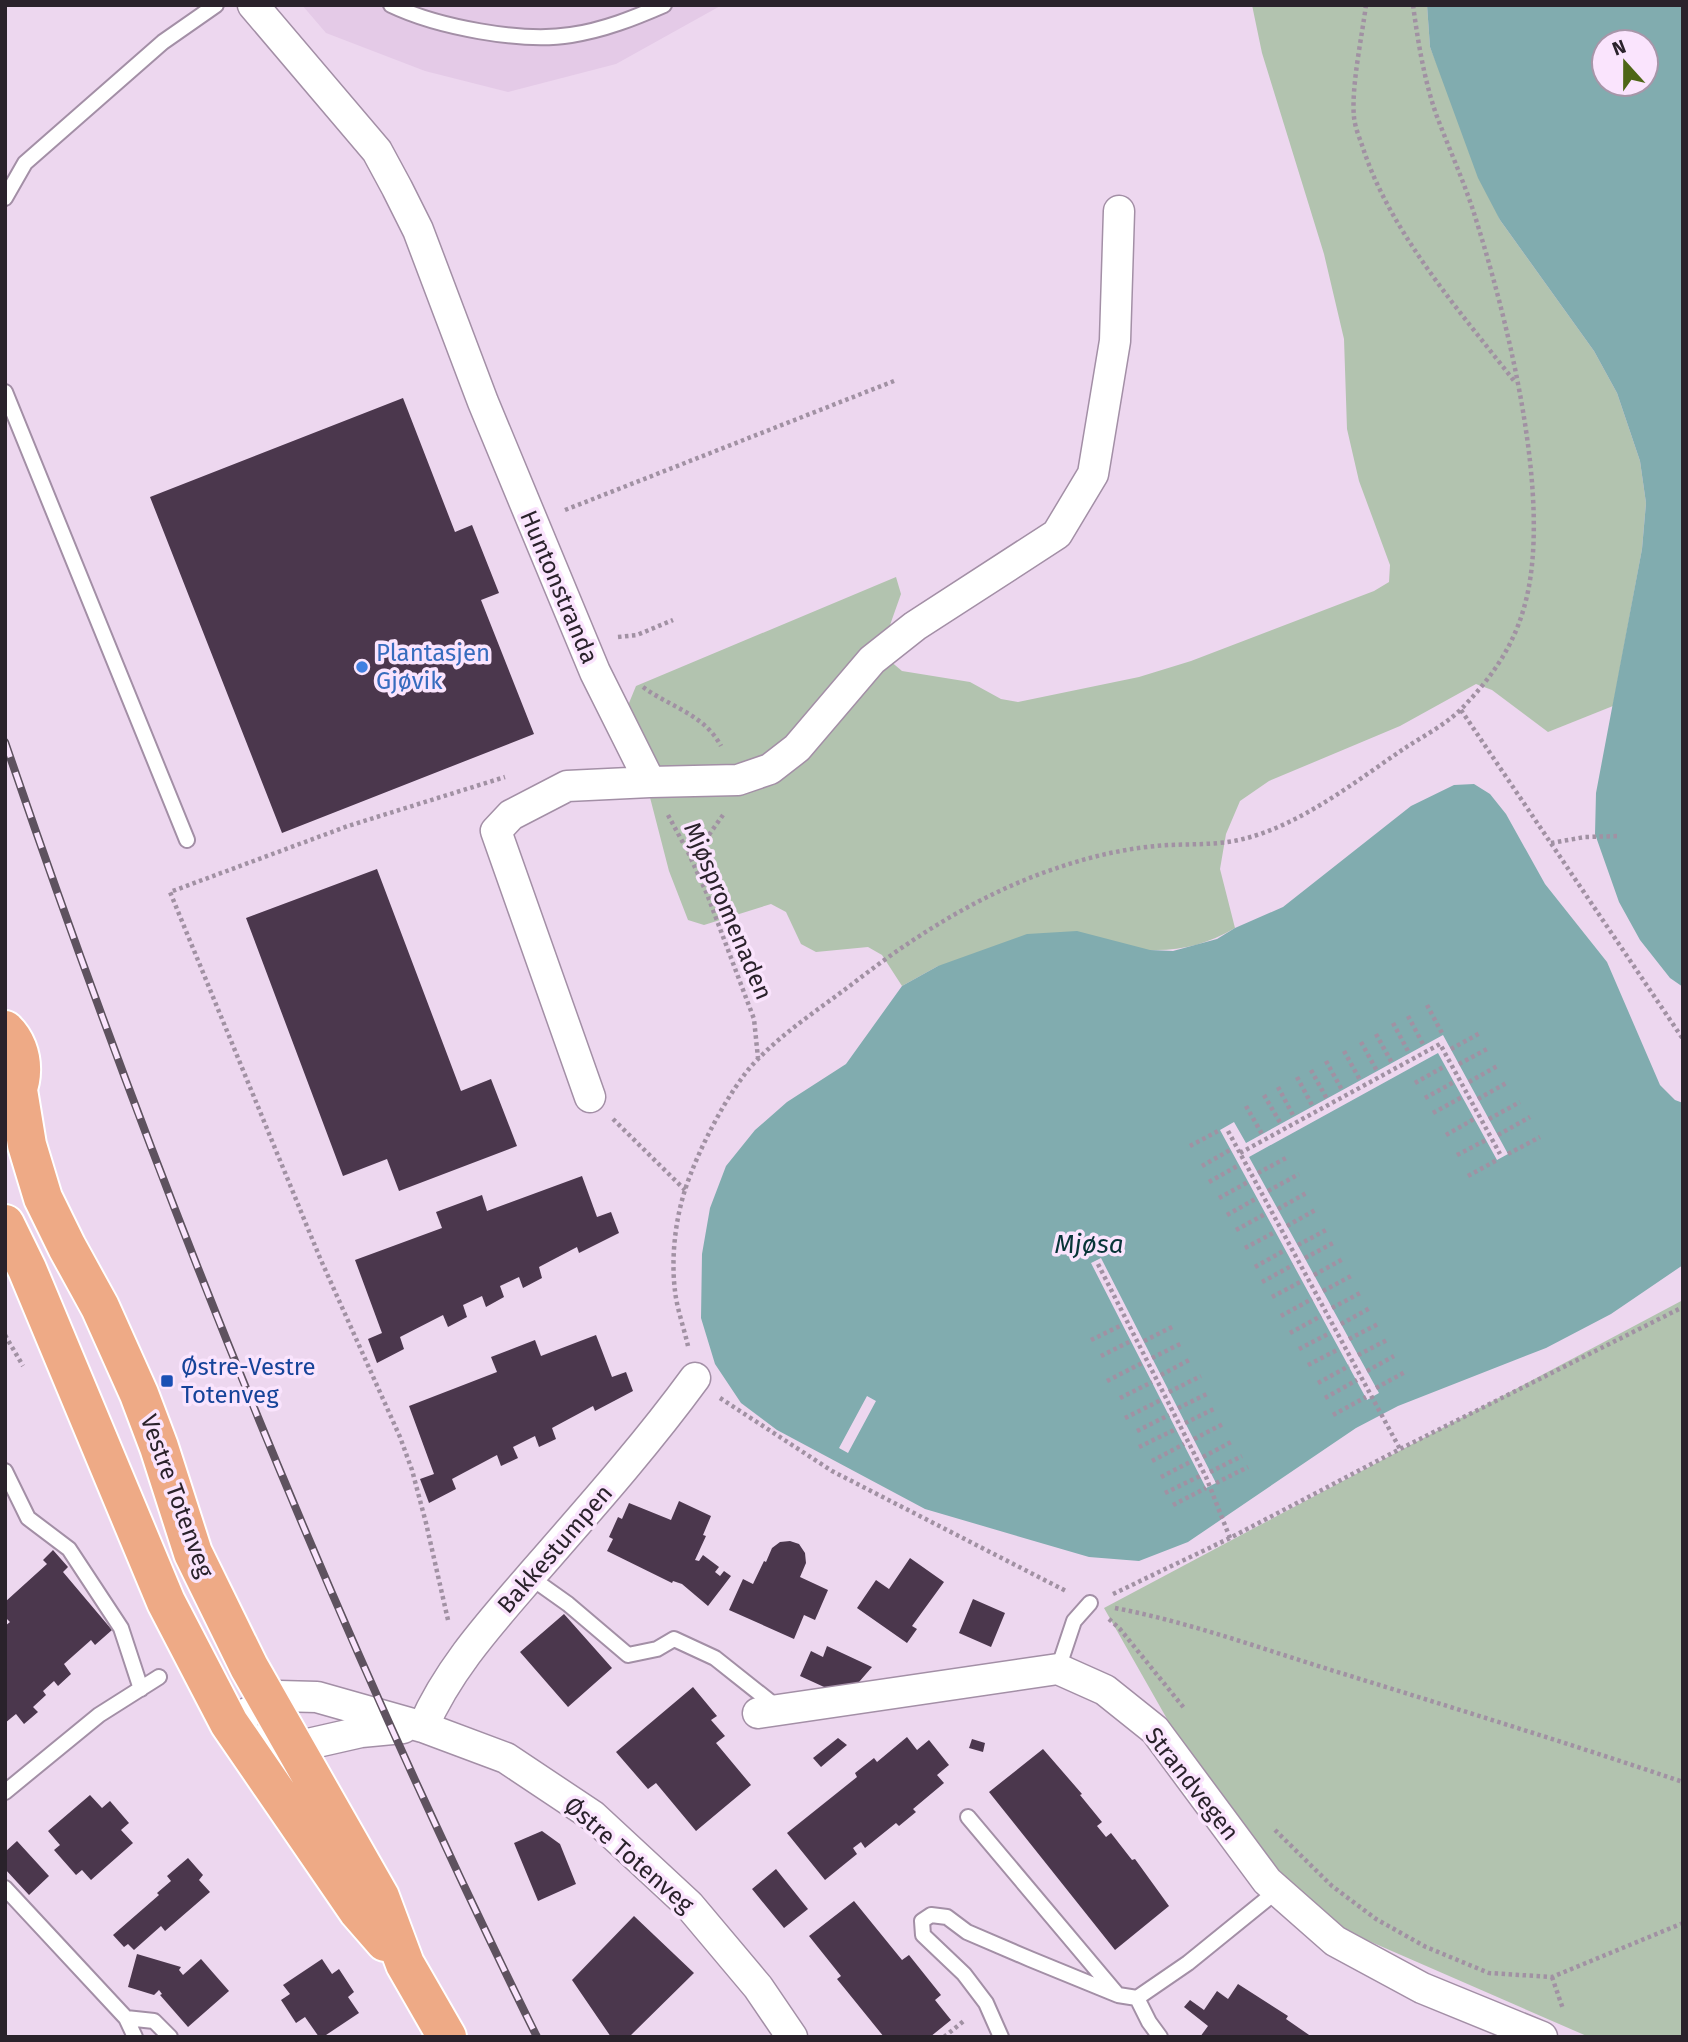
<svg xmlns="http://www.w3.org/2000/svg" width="1688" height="2042" viewBox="0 0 1688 2042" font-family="'Fira Sans',sans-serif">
<rect width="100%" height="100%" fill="#edd7ef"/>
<!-- built -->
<path fill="#e4cae7" d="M 302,5 L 722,5 L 616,64 L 508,92 L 425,71 L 326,33 Z"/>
<!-- green -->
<path fill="#b2c3af" d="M 1252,5 L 1427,5 L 1430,47 L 1500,220 L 1594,351 L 1617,393 L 1640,461 L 1646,503 L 1642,549 L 1613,706 L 1548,732 L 1492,690 L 1476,684 L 1400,726 L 1269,781 L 1240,801 L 1226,834 L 1220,869 L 1235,928 C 1208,944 1181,951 1150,950 L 938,966 L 902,986 L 882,955 L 868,947 L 816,952 L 801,944 L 786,912 L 771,904 L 704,925 L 688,920 L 669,871 L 630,720 L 629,703 L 636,686 L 896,577 L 901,594 L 884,642 L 889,660 L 902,671 L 970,682 L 1001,699 L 1018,702 L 1139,677 L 1191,661 L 1374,591 L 1389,582 L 1390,565 L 1359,481 L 1347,429 L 1344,339 L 1324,254 L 1262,53 Z
M 1683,1300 L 1683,2037 L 1589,2037 L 1339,1928 L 1229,1828 L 1104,1608 Z"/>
<!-- water -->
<path fill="#81acaf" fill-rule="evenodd" d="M 1427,5 L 1683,5 L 1683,987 L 1670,978 L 1640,940 L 1619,902 L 1595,834 L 1596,793 L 1642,549 L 1646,503 L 1640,461 L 1617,393 L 1594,351 L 1500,220 L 1478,178 L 1430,47 ZM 1604,42 L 1646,42 L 1646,84 L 1604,84 Z
M 1474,784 L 1490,794 L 1506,814 L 1545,884 L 1607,962 L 1660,1085 L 1675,1100 L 1683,1103 L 1683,1265 L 1611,1314 L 1546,1348 L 1398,1406 L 1356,1428 L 1188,1542 L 1139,1561 L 1089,1557 L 925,1509 L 777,1430 L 741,1403 L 715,1364 L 701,1318 L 702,1254 L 710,1208 L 726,1166 L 755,1130 L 787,1102 L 846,1064 L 902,986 L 938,966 L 1027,934 L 1077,931 L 1150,950 L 1173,951 L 1217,939 L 1235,928 L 1283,907 L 1411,806 L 1454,785 Z"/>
<!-- pier -->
<path fill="#edd7ef" d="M 1443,1035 L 1508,1154 L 1497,1160 L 1438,1053 L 1249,1157 L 1379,1393 L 1367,1400 L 1220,1130 L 1234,1122 L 1246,1143 Z
M 1101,1258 L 1216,1483 L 1206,1488 L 1091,1263 Z
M 867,1396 L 876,1401 L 848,1453 L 839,1448 Z"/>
<!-- building -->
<path fill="#4b374d" d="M 403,398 L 455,532 L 472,525 L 499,593 L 481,600 L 534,734 L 282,833 L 150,497 Z
M 377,869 L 461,1091 L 491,1079 L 517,1146 L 399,1191 L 387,1159 L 343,1176 L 246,918 Z
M 582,1176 L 597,1217 L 611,1212 L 619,1233 L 579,1253 L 577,1247 L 539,1267 L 542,1278 L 523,1288 L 519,1277 L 500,1286 L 504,1297 L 486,1307 L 482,1296 L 463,1305 L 467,1317 L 448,1327 L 443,1315 L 400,1337 L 404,1349 L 377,1363 L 368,1339 L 382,1333 L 355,1260 L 442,1228 L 436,1212 L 482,1195 L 487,1211 Z
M 596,1335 L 612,1377 L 626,1372 L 633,1391 L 595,1411 L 593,1406 L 552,1428 L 556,1439 L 539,1447 L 535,1436 L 513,1447 L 518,1458 L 501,1466 L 497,1455 L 452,1479 L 456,1489 L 429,1503 L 420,1479 L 434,1474 L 409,1406 L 497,1372 L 491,1357 L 535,1340 L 541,1356 Z
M 679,1501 L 711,1516 L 703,1535 L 706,1536 L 695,1560 L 699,1561 L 703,1555 L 719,1567 L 715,1572 L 720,1576 L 724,1571 L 731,1576 L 708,1606 L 682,1584 L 673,1581 L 672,1583 L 607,1551 L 613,1539 L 609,1537 L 618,1517 L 622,1519 L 629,1503 L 671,1520 Z
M 790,1541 L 799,1544 L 805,1553 L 806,1563 L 800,1577 L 828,1590 L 815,1620 L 804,1615 L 794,1639 L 729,1610 L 743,1579 L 753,1584 L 764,1561 L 766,1562 L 772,1548 L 780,1542 Z
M 53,1550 L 68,1567 L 63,1572 L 112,1630 L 95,1645 L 91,1640 L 64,1664 L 71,1674 L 58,1686 L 54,1681 L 43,1691 L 46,1695 L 33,1707 L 38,1712 L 24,1724 L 16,1714 L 5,1723 L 5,1626 L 10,1622 L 5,1617 L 5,1602 L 47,1564 L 43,1560 Z
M 910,1558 L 944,1582 L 912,1626 L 917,1629 L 907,1643 L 857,1608 L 876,1580 L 889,1589 Z
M 973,1599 L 1005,1613 L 991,1647 L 959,1633 Z
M 564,1614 L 612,1668 L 568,1707 L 520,1652 Z
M 827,1646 L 872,1667 L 846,1697 L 800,1676 L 811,1651 L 823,1657 Z
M 693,1687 L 717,1716 L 711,1720 L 725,1736 L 716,1743 L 751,1785 L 696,1831 L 656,1783 L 648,1789 L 616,1752 Z
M 907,1737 L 917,1750 L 929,1740 L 949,1765 L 937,1775 L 944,1783 L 913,1809 L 916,1812 L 899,1826 L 896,1823 L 865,1848 L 861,1842 L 853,1848 L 857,1854 L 825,1880 L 787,1833 L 857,1777 L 855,1773 L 874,1758 L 877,1762 Z
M 838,1738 L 847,1745 L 821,1767 L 813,1758 Z
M 972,1739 L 985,1743 L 983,1752 L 969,1748 Z
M 1043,1749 L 1082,1794 L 1080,1795 L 1102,1822 L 1097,1826 L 1106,1837 L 1111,1833 L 1132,1860 L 1135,1859 L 1169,1906 L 1115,1950 L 989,1792 Z
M 90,1795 L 102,1808 L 110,1801 L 129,1823 L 121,1830 L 133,1843 L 91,1880 L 82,1870 L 76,1875 L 54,1850 L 60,1845 L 48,1831 Z
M 542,1831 L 560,1844 L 576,1884 L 538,1901 L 514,1843 Z
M 17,1841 L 49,1876 L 29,1895 L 5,1869 L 5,1852 Z
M 188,1858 L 203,1875 L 199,1880 L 210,1892 L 165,1931 L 161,1926 L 134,1950 L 128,1944 L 124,1947 L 113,1935 L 159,1895 L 157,1893 L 171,1881 L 167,1876 Z
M 776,1869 L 808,1909 L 784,1928 L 752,1889 Z
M 854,1901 L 902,1960 L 909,1955 L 941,1995 L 935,2000 L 951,2020 L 930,2037 L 884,2037 L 837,1979 L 841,1976 L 809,1936 Z
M 634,1916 L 694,1973 L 629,2037 L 611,2037 L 572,1980 Z
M 137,1954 L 181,1967 L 179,1970 L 183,1975 L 201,1959 L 229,1991 L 188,2027 L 160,1995 L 162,1994 L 159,1990 L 154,1995 L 128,1987 Z
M 322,1959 L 332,1974 L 339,1969 L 354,1992 L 348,1997 L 359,2013 L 323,2037 L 319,2037 L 305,2017 L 296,2023 L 281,2000 L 290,1994 L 283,1985 Z
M 1238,1984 L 1288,2016 L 1286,2019 L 1312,2037 L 1200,2037 L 1208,2026 L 1184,2007 L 1190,2000 L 1204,2010 L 1217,1991 L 1228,1999 Z"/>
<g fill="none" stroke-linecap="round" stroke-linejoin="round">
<defs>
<path id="service" d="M 391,5 C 437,27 521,43 571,35 C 604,30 634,18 664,5
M 5,198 L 25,163 L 163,42 L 216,5
M 5,392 L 187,840
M 5,1471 L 28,1518 L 69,1549 L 121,1628 L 141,1689
M 530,1577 L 568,1604 L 628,1655 L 657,1649 L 674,1639 L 715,1658 L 778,1708
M 1058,1669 L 1074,1621 L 1090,1603
M 5,1792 L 99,1715 L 159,1677
M 968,1817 L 1117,1994
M 5,1888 L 126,2018 L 135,2037
M 1137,1998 L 1149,2022 L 1160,2037
M 126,2018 L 154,2021 L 170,2037
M 1001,2037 L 986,2003 L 964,1974 L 923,1935 L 922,1921 L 931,1915 L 947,1917 L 967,1932 L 1030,1959 L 1118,1995 L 1137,1998 L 1188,1963 L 1278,1890"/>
<path id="minor" d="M 253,5 L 377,151 L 397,188 L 418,230 L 483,402 L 595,672 L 650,782 L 567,786 L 511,815 L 496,831 L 590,1097
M 650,782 L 738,780 L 770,769 L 797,748 L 872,660 L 915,626 L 1057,534 L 1093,474 L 1115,341 L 1119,211
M 758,1713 L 1058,1669 L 1105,1690 L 1155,1730 L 1267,1881 L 1335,1941 L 1422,1988 L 1542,2037
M 229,1723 L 279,1696 L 317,1697 L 423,1727 L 506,1758 L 593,1816 L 689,1905 L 758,1987 L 792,2037
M 423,1727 C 449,1667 493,1620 535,1571 C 590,1508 646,1445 695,1378
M 238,1737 L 295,1747 L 361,1732 L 403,1728"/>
<path id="primary" d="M 5,1030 C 27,1051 26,1089 5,1109
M 18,1090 L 27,1145 L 43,1198 L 67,1247 L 100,1307 L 139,1394 L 159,1447 L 193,1553 L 249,1667 L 380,1897 L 405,1964 L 447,2037
M 5,1224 L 27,1269 L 166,1602 L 229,1723 L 358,1911 L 385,1942"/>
</defs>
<!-- service casing -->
<use href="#service" stroke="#a38fa6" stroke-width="18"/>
<!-- minor casing -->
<use href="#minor" stroke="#a38fa6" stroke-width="33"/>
<!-- primary casing -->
<use href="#primary" stroke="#fff" stroke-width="42"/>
<!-- path -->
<path stroke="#a191a3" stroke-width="4.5" stroke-dasharray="3.5 3.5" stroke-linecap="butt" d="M 1366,5 C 1362,36 1351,88 1354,117 C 1355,128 1360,139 1363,148 C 1390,232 1461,313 1515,382
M 565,510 L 894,381
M 618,637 L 637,635 L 673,620
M 643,687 C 670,707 704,714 721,746
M 1461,710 L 1683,1039
M 668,815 L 688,852 L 707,894 L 754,1019 L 758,1058
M 1551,843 L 1585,837 L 1620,836
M 688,852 L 701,846 L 723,815
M 1427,1005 L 1443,1035
M 1408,1016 L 1424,1046
M 1393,1023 L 1409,1053
M 1376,1034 L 1392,1063
M 1361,1042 L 1377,1071
M 1451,1049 L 1480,1033
M 1344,1051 L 1360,1080
M 1326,1061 L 1342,1090
M 1459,1064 L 1489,1048
M 1311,1070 L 1327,1099
M 1297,1077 L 1313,1107
M 1469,1082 L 1499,1065
M 1415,1083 L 1445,1066
M 1278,1087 L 1294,1117
M 1264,1095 L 1281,1124
M 1425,1098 L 1454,1082
M 1478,1099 L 1508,1082
M 1246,1106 L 1262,1134
M 1433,1113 L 1462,1097
M 613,1119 L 685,1190
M 1489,1119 L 1520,1102
M 1228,1131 L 1400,1449
M 1446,1135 L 1474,1119
M 1498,1135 L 1530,1117
M 1190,1146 L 1220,1130
M 1240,1153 L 1440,1044 L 1500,1154
M 1508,1154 L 1540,1137
M 1457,1155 L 1486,1140
M 1202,1166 L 1230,1150
M 1258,1173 L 1288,1157
M 1468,1176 L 1497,1160
M 1209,1182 L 1239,1165
M 1268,1191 L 1299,1174
M 1219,1198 L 1248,1182
M 1278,1209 L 1308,1192
M 1227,1215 L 1257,1198
M 1287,1226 L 1317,1209
M 1236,1230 L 1265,1214
M 1298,1245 L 1328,1229
M 1245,1248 L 1275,1232
M 1305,1258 L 1335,1242
M 1098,1264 L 1206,1477 L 1230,1538
M 1255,1267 L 1285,1250
M 1314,1275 L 1343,1259
M 1262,1282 L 1293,1265
M 1323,1291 L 1353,1275
M 1272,1297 L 1302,1281
M 1332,1308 L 1362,1292
M 1281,1316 L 1312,1299
M 1341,1324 L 1370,1308
M 1290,1333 L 1321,1316
M 5,1335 L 23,1366
M 1349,1339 L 1378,1324
M 1091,1340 L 1122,1325
M 1144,1341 L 1174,1326
M 688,1346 C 684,1328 677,1309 675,1291 C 671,1259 675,1221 685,1190 C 697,1152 729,1089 756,1061 C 784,1032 819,1009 851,985 C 914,936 983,892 1060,867 C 1095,855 1133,847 1169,845 C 1194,844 1219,845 1243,839 C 1301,825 1356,781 1405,748 C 1425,735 1449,723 1465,705 C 1491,678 1512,648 1523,611 C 1556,505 1506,314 1473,210 C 1462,177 1448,146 1436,114 C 1424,79 1418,42 1413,5
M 1299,1349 L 1330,1333
M 1358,1355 L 1387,1340
M 1101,1356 L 1131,1341
M 1152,1358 L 1182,1343
M 1308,1365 L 1339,1349
M 1367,1371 L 1394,1356
M 1161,1375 L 1191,1359
M 1107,1381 L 1142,1363
M 1318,1383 L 1349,1366
M 1376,1388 L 1405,1372
M 1169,1392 L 1201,1376
M 720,1398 L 832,1471 L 1066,1591
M 1120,1398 L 1152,1382
M 1325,1398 L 1357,1380
M 1178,1408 L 1209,1393
M 1333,1415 L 1366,1397
M 1125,1418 L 1161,1400
M 1185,1423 L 1216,1408
M 1137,1431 L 1169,1415
M 1194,1439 L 1225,1423
M 1139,1447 L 1176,1429
M 1203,1457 L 1233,1441
M 1152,1461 L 1184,1444
M 1210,1472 L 1242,1456
M 1161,1477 L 1192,1461
M 1216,1483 L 1248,1467
M 1165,1493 L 1200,1476
M 1173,1505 L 1206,1488
M 1113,1594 L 1230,1538 L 1400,1449 L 1683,1307
M 1115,1608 C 1193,1623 1268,1651 1344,1674 C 1457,1709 1571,1744 1683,1782
M 1109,1619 L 1120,1629 L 1184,1708
M 448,1620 L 426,1523 L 412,1470 L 400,1437 L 320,1258 L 170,892 L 348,826 L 505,777
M 1275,1830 L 1332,1886 L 1376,1919 L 1426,1947 L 1489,1973 L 1552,1977 L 1683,1923
M 1552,1977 L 1563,2009
M 944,2037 L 965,2020"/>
<!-- service -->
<use href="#service" stroke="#fff" stroke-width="14"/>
<!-- minor -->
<use href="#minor" stroke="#fff" stroke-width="30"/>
<!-- primary -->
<use href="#primary" stroke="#eeaa86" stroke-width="38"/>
<defs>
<path id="rail" d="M 5,742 C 156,1184 330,1618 537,2037"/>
</defs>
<!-- rail casing -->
<use href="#rail" stroke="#5e525f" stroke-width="8"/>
<!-- rail -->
<use href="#rail" stroke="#fae4fd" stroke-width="5" stroke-dasharray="16" stroke-linecap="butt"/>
</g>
<!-- markers -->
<circle fill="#3f7fe0" stroke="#fae4fd" stroke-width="2.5" cx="362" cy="667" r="7"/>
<rect fill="#1a4fb4" stroke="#fae4fd" stroke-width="2.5" x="160" y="1374" width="14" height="14" rx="3.5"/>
<g text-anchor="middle" stroke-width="7" stroke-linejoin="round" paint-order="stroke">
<!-- street labels -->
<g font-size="24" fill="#2a222b" stroke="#fae4fd">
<text transform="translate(559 587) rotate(67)" y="8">Huntonstranda</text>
<text transform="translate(728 911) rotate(67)" y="8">Mjøspromenaden</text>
<text transform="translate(177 1496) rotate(70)" y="8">Vestre Totenveg</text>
<text transform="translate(555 1549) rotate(-49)" y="8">Bakkestumpen</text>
<text transform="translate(1192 1784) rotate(52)" y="8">Strandvegen</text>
<text transform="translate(629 1855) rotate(41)" y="8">Østre Totenveg</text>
</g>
<!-- shop labels -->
<g font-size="24" fill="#366cbe" stroke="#fae4fd" text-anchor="start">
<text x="376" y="661">Plantasjen<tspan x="376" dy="28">Gjøvik</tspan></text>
</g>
<!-- transit labels -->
<g font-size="24" fill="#164399" stroke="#fae4fd" text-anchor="start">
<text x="181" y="1375">Østre-Vestre<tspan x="181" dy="28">Totenveg</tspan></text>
</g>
<!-- water labels -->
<g font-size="26" font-style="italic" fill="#073437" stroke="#fae4fd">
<text x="1089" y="1253">Mjøsa</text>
</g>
</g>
<!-- border -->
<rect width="1688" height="2042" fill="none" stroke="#2a222b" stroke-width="14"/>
<!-- north arrow -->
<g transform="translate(1625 63) rotate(339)"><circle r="33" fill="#fae4fd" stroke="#a796a9" stroke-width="2"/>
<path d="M0-5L12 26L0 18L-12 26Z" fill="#4e6616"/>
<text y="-10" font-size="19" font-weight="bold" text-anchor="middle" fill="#2a222b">N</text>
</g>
</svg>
